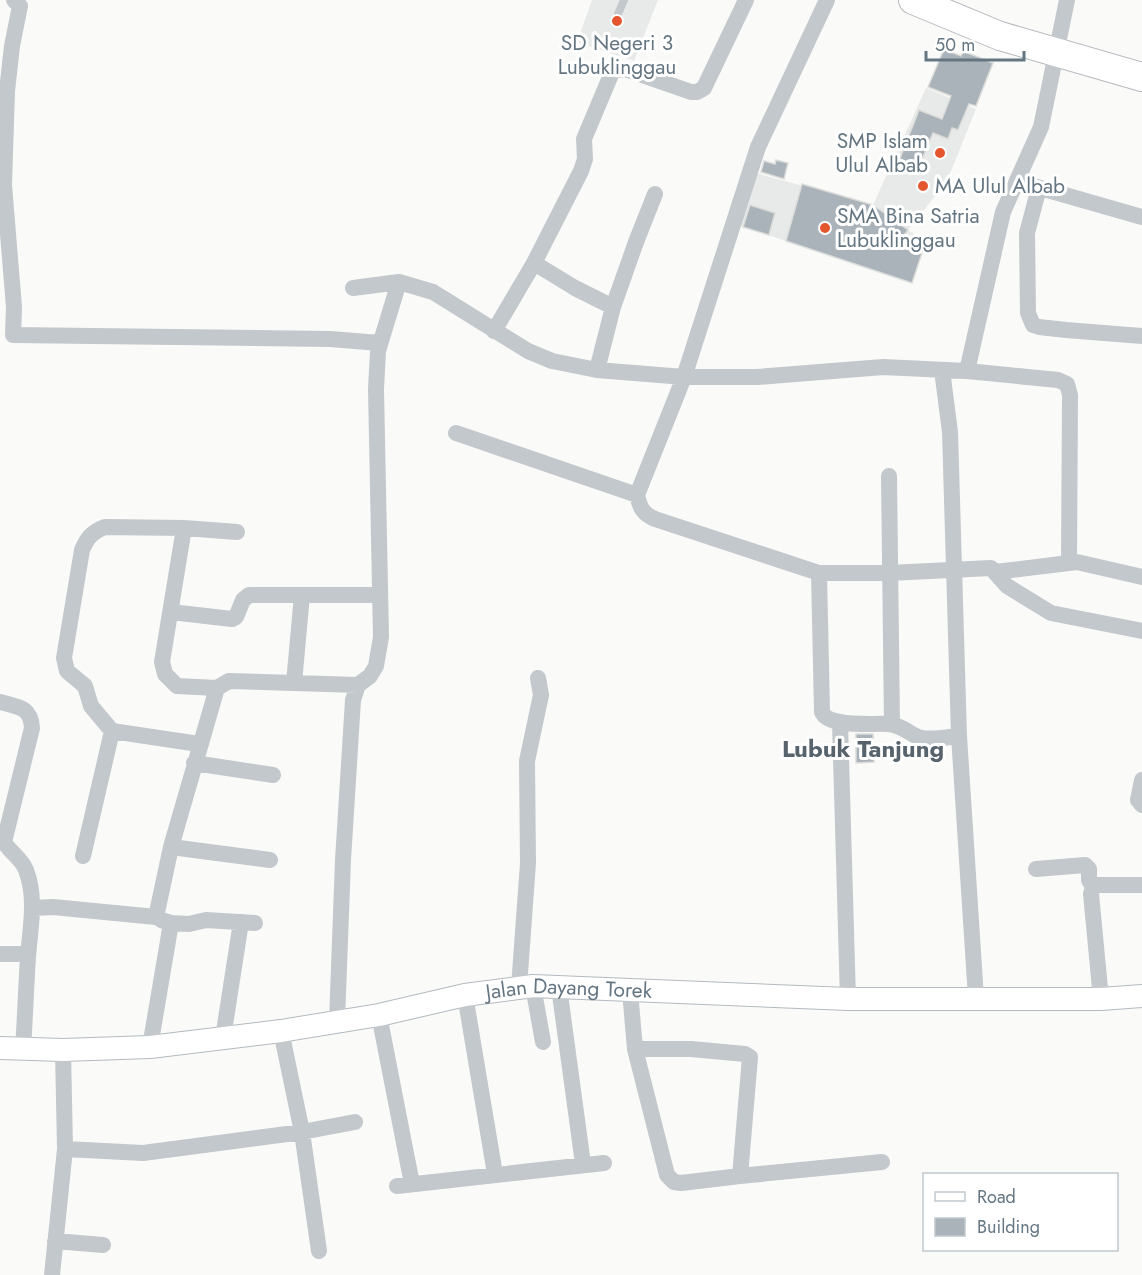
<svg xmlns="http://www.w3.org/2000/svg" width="1142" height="1275" viewBox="0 0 1142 1275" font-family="Jost,sans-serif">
<rect width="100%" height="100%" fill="#fafaf8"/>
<!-- built -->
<path fill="#e8e9e9" d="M 592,0 L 658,0 L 634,61 L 577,42 Z
M 926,88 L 976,109 L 947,181 L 908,230 L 926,242 L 912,283 L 738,225 L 756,173 L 873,205 Z"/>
<!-- building -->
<path fill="#aab3b9" stroke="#dcdcda" stroke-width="1.5" d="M 944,49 L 961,56 L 963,51 L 993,63 L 976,106 L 969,104 L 958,130 L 952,128 L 948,139 L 933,133 L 918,169 L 899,161 L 919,110 L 942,119 L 951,96 L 928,87 Z
M 776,160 L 788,163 L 784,179 L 761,172 L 764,161 L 775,164 Z
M 802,184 L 873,205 L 908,230 L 901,239 L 924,247 L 912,283 L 786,241 Z
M 750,205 L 775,213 L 769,235 L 743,227 Z
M 856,734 L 873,734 L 874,762 L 856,763 Z"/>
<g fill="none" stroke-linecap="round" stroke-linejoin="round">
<defs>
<g id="secondary">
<path id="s1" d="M 0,1048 L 63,1050 L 150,1047 L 281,1031 L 379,1015 L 465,995 L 533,986 L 848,999 L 1101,999 L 1142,996"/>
</g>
<path id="highway" d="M 913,0 L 1000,36 L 1142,77"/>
</defs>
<!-- secondary casing -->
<use href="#secondary" stroke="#b3babf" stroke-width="24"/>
<!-- highway casing -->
<use href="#highway" stroke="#b4b9bd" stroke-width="30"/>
<!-- lane -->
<path stroke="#c3c8cc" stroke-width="8" d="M 618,14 L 624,0"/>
<!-- street -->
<path stroke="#c3c8cc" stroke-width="16" d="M 14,0 L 20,6 L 12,46 L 7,91 L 4,185 L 14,307 L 13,335 L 330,339 L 380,343
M 827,0 L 758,147 L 684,377 L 637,495 C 640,508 643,514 655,519 L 819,573 L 889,573 L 991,568 L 1007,586 L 1051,613 L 1142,631
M 1030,185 L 1142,217
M 1039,188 L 1027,233 L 1028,313 L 1033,325 L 1039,327 L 1066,330 L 1142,336
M 534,263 L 575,288 L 613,307
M 353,288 L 399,282 L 433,292 L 528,351 L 552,361 L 597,370 L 684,377 L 757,377 L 883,367 L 967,371 L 1058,380 L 1067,384 L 1070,395 L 1069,562
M 494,331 L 534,263 L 581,171 L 585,159 L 584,139 L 613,70 L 625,69 L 691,92 L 697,92 L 704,88 L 746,0
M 597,370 L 613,307 L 636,242 L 655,194
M 942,370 L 950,432 L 959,736 L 976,998
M 967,371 L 1003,212 L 1041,127 L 1067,0
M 456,433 L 637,495
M 889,476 L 892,724
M 184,528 L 162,662 L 165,674 L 177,686 L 217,688
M 995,572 L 1077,562 L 1142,577
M 819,573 L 822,712 C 829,728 872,723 888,724 C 904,725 912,737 922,738 C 933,740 948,737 959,736
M 171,612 L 232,619 L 236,617 L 243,600 L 249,595 L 302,595
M 294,683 L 358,685
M 0,702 C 18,707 31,707 32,728 L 4,842 C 10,852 22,859 26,870 C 37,899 30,928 28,957 C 26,988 25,1019 23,1049
M 840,723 L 848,999
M 199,744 L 112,731 L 91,706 L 85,686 L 67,671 L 64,658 L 82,550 C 87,538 92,532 105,527 L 184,528 L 237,532
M 194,763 L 273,775
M 1142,780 L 1138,800 L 1142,805
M 171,847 L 270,860
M 83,856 L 112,731
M 1036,869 L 1085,865 L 1089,869 L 1089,880 L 1093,887 L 1091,894 L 1101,999
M 1093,887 L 1097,885 L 1142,885
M 34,908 L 53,907 L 156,917 L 171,847 L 217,688 L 229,681 L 294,683 L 302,595 L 380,595
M 161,920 L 171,923 L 189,924 L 206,920 L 255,923
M 0,954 L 28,954
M 533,986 L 543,1042
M 519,987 L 528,863 L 527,761 L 541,695 L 538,678
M 559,987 L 583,1164
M 630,991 L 635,1049 L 667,1175 L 674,1182 L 681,1183 L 740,1176 L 750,1057 L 745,1054 L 691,1049 L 635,1049
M 465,995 L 495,1174
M 379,1015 L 412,1184
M 337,1021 L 343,860 L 353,700 L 358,685 L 370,676 L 376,666 L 381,637 L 376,389 L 378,351 L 399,282
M 281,1031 L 302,1132 L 319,1251
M 223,1038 L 241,922
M 150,1047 L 171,923
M 65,1149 L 143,1153 L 302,1132 L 355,1122
M 740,1176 L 882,1162
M 397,1186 L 604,1163
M 55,1241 L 103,1245
M 52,1275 L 65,1149 L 63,1050"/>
<!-- secondary -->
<use href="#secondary" stroke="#fff" stroke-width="22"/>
<!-- highway -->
<use href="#highway" stroke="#fff" stroke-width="28"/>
</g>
<!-- markers -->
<g fill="#e4572e" stroke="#fff" stroke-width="2">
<circle cx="617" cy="21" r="6"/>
<circle cx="940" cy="153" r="6"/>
<circle cx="923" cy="186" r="6"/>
<circle cx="825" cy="228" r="6"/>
</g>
<g text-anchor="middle" stroke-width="6" stroke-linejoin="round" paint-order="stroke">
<!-- poi labels -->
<g font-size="21" fill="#657683" stroke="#fff" text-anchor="start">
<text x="617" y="50" text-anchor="middle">SD Negeri 3<tspan x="617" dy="24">Lubuklinggau</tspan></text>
<text x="928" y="148" text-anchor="end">SMP Islam<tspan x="928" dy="24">Ulul Albab</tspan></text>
<text x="935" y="193">MA Ulul Albab</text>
<text x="837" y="223">SMA Bina Satria<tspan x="837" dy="24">Lubuklinggau</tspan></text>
</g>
<!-- street labels -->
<g font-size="21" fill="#657683" stroke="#fff">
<text dy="7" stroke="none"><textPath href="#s1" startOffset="574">Jalan Dayang Torek</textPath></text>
</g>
<!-- quarter labels -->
<g font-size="24" font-weight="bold" fill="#57646e" stroke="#fff">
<text x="863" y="757">Lubuk Tanjung</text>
</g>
</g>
<!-- legend -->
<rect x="923" y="1173" width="195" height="78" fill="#ffffff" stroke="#c1c8cd" stroke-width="1.5"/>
<rect x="935" y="1192" width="30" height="9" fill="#ffffff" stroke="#c1c8cd" stroke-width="1.5"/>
<text x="977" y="1203" font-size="18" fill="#657683">Road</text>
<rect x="935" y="1218" width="30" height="18" fill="#aab3b9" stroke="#c1c8cd" stroke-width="1.5"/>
<text x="977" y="1233" font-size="18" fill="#657683">Building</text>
<!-- scale -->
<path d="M926 51v9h98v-9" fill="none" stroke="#657683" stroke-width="3"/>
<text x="935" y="51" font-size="18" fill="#657683" stroke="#ffffff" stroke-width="4.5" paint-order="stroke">50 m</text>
</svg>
